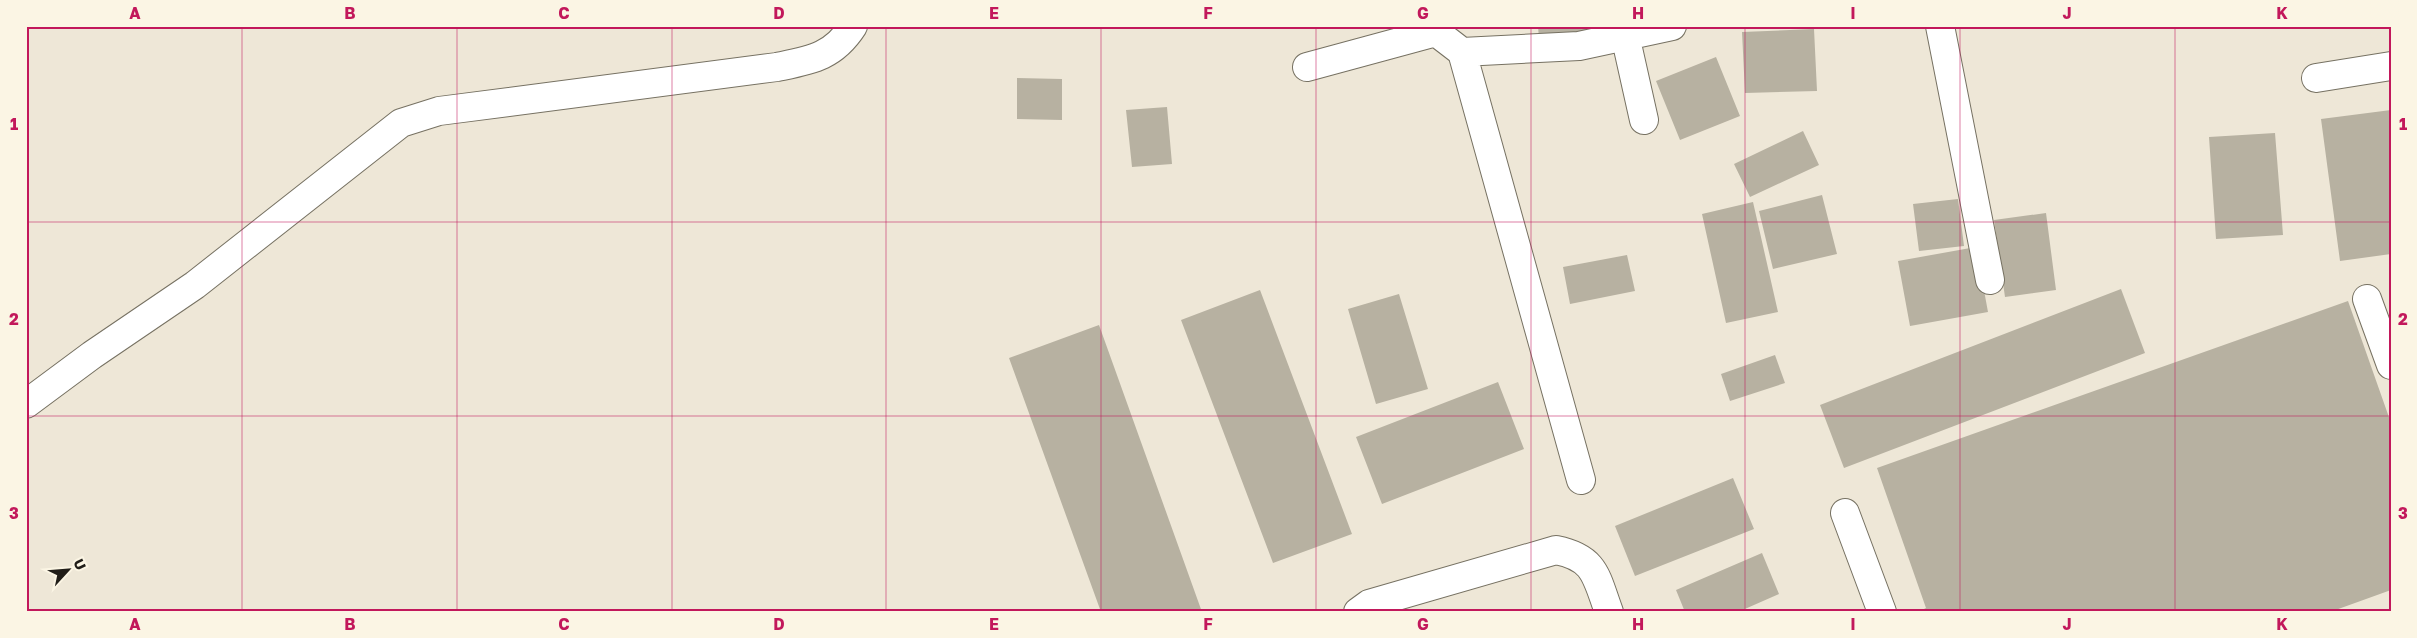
<svg xmlns="http://www.w3.org/2000/svg" width="2417" height="638" viewBox="0 0 2417 638" font-family="'Golos Text',sans-serif">
<rect width="100%" height="100%" fill="#eee7d7"/>
<!-- building -->
<path fill="#b7b1a1" d="M 1538,26 L 1595,26 L 1596,36 L 1539,39 Z
M 1814,29 L 1817,91 L 1745,93 L 1742,32 Z
M 1716,57 L 1740,116 L 1680,140 L 1656,81 Z
M 1017,78 L 1062,79 L 1062,120 L 1017,119 Z
M 1167,107 L 1172,164 L 1132,167 L 1126,110 Z
M 2391,110 L 2391,254 L 2340,261 L 2321,119 Z
M 1803,131 L 1819,165 L 1750,197 L 1734,164 Z
M 2275,133 L 2283,235 L 2216,239 L 2209,137 Z
M 1822,195 L 1837,254 L 1773,269 L 1759,211 Z
M 1958,199 L 1964,246 L 1919,251 L 1913,204 Z
M 1753,202 L 1778,312 L 1726,323 L 1702,214 Z
M 2046,213 L 2056,290 L 2005,297 L 1994,220 Z
M 1976,247 L 1988,312 L 1910,326 L 1898,261 Z
M 1627,255 L 1635,291 L 1570,304 L 1563,267 Z
M 2121,289 L 2145,353 L 1844,468 L 1820,405 Z
M 1260,290 L 1352,534 L 1273,563 L 1181,320 Z
M 1399,294 L 1428,389 L 1376,404 L 1348,309 Z
M 2348,301 L 2391,423 L 2391,590 L 2330,612 L 1918,612 L 1926,608 L 1877,468 Z
M 1099,325 L 1202,612 L 1101,612 L 1009,358 Z
M 1775,355 L 1785,383 L 1730,401 L 1721,374 Z
M 1498,382 L 1524,449 L 1382,504 L 1356,437 Z
M 1733,478 L 1754,529 L 1635,576 L 1615,526 Z
M 1762,553 L 1779,594 L 1738,612 L 1685,612 L 1676,590 Z"/>
<g fill="none" stroke-linecap="round" stroke-linejoin="round">
<defs>
<path id="minor" d="M 1434,26 L 1436,32 L 1462,52 L 1579,46 L 1672,26
M 1623,26 L 1644,120
M 1940,26 L 1990,280
M 1462,52 L 1581,480
M 1307,67 L 1436,32
M 2316,78 L 2391,66
M 2367,299 L 2391,365
M 26,404 L 92,355 L 195,285 L 401,123 L 439,111 L 777,67 C 811,60 833,57 853,26
M 1845,513 L 1882,612
M 1358,612 L 1369,604 L 1556,550 C 1596,558 1596,577 1609,612"/>
</defs>
<!-- minor casing -->
<use href="#minor" stroke="#767162" stroke-width="30"/>
<!-- minor -->
<use href="#minor" stroke="#fff" stroke-width="28"/>
</g>
<!-- grid -->
<path fill="none" stroke="#c2185b" stroke-width="1" stroke-opacity="0.55" d="M 242,26 L 242,612M 457,26 L 457,612M 672,26 L 672,612M 886,26 L 886,612M 1101,26 L 1101,612M 1316,26 L 1316,612M 1531,26 L 1531,612M 1745,26 L 1745,612M 1960,26 L 1960,612M 2175,26 L 2175,612M 26,222 L 2391,222M 26,416 L 2391,416"/>
<!-- border -->
<rect width="2417" height="638" fill="none" stroke="#fbf5e4" stroke-width="55"/>
<!-- north arrow -->
<g transform="translate(68 570) rotate(64)" stroke="#fbf5e4" stroke-width="4" paint-order="stroke">
<path d="M0-4L9 19L0 12L-9 19Z" fill="#201d18"/>
<text y="-8" font-size="14" font-weight="bold" text-anchor="middle" fill="#201d18">U</text>
</g>
<rect x="28" y="28" width="2362" height="582" fill="none" stroke="#c2185b" stroke-width="2"/>
<g font-size="16" text-anchor="middle" font-weight="bold" fill="#c2185b">
<text x="135" y="19">A</text>
<text x="350" y="19">B</text>
<text x="564" y="19">C</text>
<text x="779" y="19">D</text>
<text x="994" y="19">E</text>
<text x="1208" y="19">F</text>
<text x="1423" y="19">G</text>
<text x="1638" y="19">H</text>
<text x="1853" y="19">I</text>
<text x="2067" y="19">J</text>
<text x="2282" y="19">K</text>
<text x="14" y="130">1</text>
<text x="2403" y="130">1</text>
<text x="14" y="325">2</text>
<text x="2403" y="325">2</text>
<text x="14" y="519">3</text>
<text x="2403" y="519">3</text>
<text x="135" y="630">A</text>
<text x="350" y="630">B</text>
<text x="564" y="630">C</text>
<text x="779" y="630">D</text>
<text x="994" y="630">E</text>
<text x="1208" y="630">F</text>
<text x="1423" y="630">G</text>
<text x="1638" y="630">H</text>
<text x="1853" y="630">I</text>
<text x="2067" y="630">J</text>
<text x="2282" y="630">K</text>
</g>
</svg>
